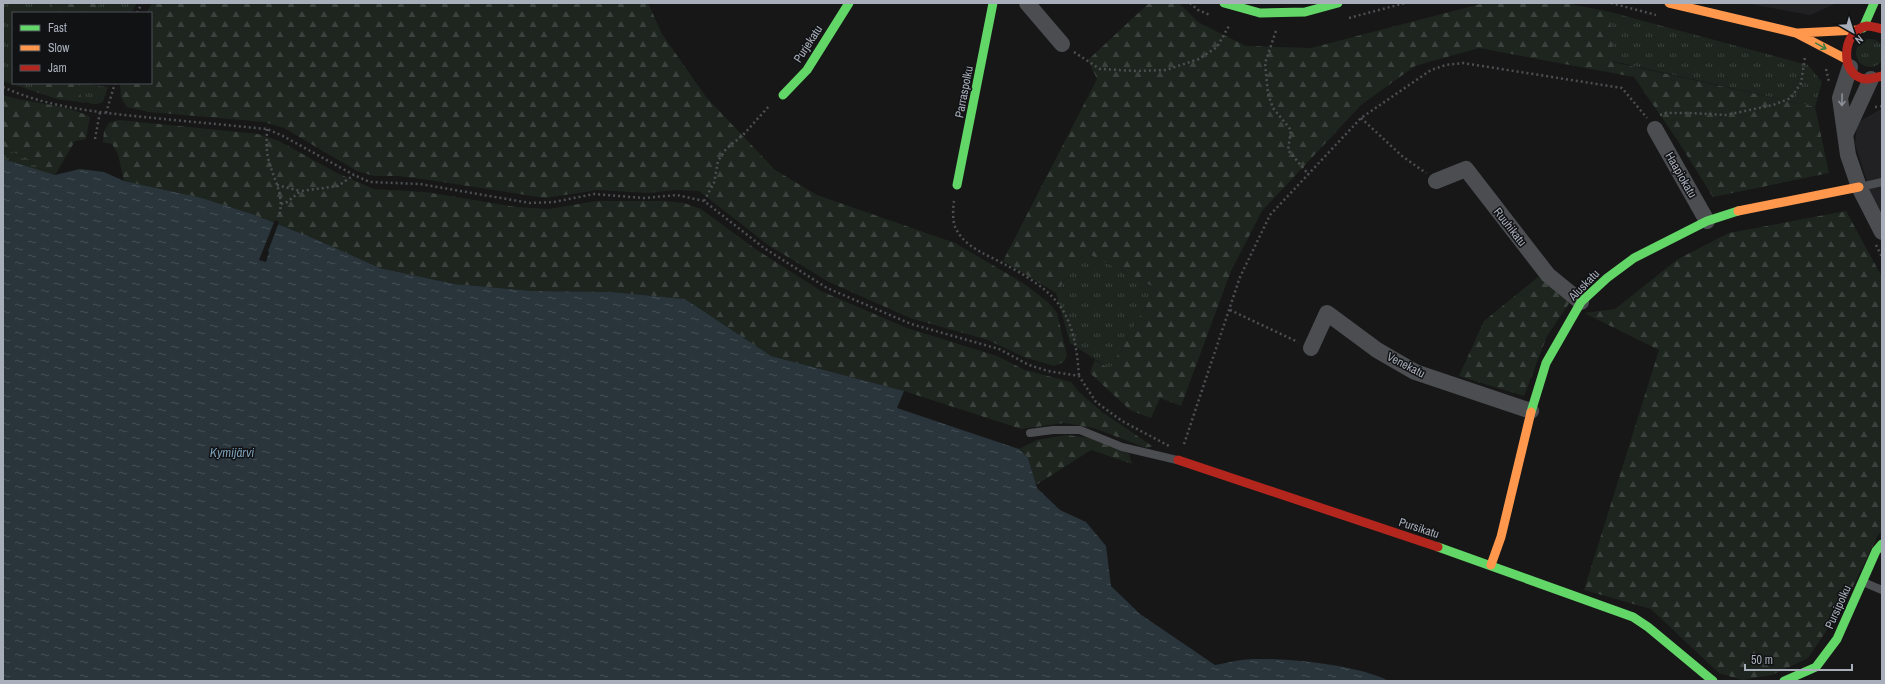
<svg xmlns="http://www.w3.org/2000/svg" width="1885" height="684" viewBox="0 0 1885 684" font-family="'Archivo Narrow',sans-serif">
<defs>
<pattern id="grass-tufts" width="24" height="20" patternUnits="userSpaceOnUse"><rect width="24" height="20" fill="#1d251e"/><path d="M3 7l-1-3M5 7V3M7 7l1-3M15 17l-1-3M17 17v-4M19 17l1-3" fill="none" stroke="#3b423d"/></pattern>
<pattern id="forest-firs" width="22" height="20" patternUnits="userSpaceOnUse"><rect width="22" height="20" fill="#1d251e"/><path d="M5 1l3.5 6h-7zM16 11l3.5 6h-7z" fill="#3b423d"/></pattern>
<pattern id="wetland-marsh" width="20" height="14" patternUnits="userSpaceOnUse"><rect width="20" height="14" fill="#1d251e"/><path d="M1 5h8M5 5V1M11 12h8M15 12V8" fill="none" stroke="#3b423d"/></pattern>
<pattern id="water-ripples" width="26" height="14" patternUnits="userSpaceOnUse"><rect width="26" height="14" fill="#29343b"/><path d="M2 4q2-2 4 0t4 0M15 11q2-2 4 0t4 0" fill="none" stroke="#454f55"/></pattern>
</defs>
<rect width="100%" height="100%" fill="#171718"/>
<!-- built -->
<path fill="#212124" d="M 1744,3 L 1837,3 L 1810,15 Z
M 1879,110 L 1882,110 L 1882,214 L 1872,197 L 1855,144 L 1857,123 Z"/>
<!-- grass -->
<path fill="url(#grass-tufts)" d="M 3,3 L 51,3 L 49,13 L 13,13 L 13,83 L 35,83 L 33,91 L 3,81 Z
M 99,3 L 137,3 L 131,13 L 96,13 Z
M 1610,12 L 1808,65 L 1822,82 L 1815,107 L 1612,61 Z
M1856 53a14 14 0 1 1 28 0a14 14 0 1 1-28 0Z
M 79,83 L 108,87 L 103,102 C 95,106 88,104 81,98 Z
M 1085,252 L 1156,288 L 1110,369 L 1070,343 L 1056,293 Z"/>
<!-- forest -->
<path fill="url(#forest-firs)" d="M 51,3 L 99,3 L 96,13 L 49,13 Z
M 152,3 L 648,3 L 662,34 L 706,97 L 775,170 L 817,195 L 955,243 L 1023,283 L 1048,302 L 1057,313 L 1067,355 L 1064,362 L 1054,366 L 1024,357 L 988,340 L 910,318 L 829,282 L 768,245 L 699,191 L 675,190 L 648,193 L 598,190 L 545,198 L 429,180 L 398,176 L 374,176 L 357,171 L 284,128 L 264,122 L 149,112 L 127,107 L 121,98 L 120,83 L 151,83 L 151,13 L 146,13 Z
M 1149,3 L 1179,3 L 1198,22 L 1246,46 L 1311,48 L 1484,3 L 1566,3 L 1610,12 L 1613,62 L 1815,107 L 1829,173 L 1713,197 L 1678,141 L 1634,77 L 1479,48 L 1415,66 L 1361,105 L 1262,211 L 1231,271 L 1181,406 L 1160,398 L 1151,418 L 1130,410 L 1090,373 L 1095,360 L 1110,369 L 1156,288 L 1085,252 L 1056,293 L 1003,261 L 1097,79 L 1088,60 Z
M 35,83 L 79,83 L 81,98 L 87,103 L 57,99 L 33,91 Z
M 3,95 C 31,104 64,103 90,117 L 86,139 L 75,141 L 55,175 L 43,172 L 27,158 L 3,148 Z
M 119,120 L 258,134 L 279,141 L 337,173 L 374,189 L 426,192 L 516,207 L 549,209 L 596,201 L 664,201 L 684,203 L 701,209 L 754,248 L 821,291 L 907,328 L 997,356 L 1025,370 L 1071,382 L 1078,391 L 1102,412 L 1152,446 L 1146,448 L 1094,428 L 1064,423 L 1021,429 L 904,391 L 771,356 L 685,299 L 612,292 L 532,291 L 454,284 L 380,268 L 315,239 L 252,214 L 202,198 L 124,181 L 118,154 L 112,144 L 103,142 L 104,131 L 109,123 Z
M 1846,211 L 1882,277 L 1882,530 L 1878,535 L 1845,603 L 1808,658 L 1772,675 L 1742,680 L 1719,673 L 1651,609 L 1584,590 L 1659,350 L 1584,313 L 1615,309 L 1678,259 L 1729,233 Z
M 1538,277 L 1570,302 L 1547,336 L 1524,396 L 1459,376 L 1484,321 Z
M 1066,435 L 1091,438 L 1129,454 L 1132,464 L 1091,450 L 1036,485 L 1028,458 L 1019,449 L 1037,440 Z"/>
<!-- wetland -->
<path fill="url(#wetland-marsh)" d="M 3,148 L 27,158 L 43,172 L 3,159 Z"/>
<!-- water -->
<path fill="url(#water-ripples)" d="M 3,159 L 55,175 L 80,169 L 104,172 L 124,181 L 202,198 L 252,214 L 315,239 L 380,268 L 454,284 L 532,291 L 612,292 L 685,299 L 771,356 L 904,391 L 897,408 L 1019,449 L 1028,458 L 1037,488 L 1060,510 L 1086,522 L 1106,546 L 1111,586 L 1140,614 L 1215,665 C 1227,663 1241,659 1254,659 C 1290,658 1358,665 1389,681 L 3,681 Z"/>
<!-- pier -->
<path fill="#171718" d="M 275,220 L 279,222 L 268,251 L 269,252 L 266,262 L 259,260 Z"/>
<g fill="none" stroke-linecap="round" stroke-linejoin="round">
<!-- path -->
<path stroke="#4d4f52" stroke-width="2.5" stroke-dasharray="2 3" stroke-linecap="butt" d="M 1190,3 L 1198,10 L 1210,15
M 1611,3 L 1656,15
M 137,13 L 142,3
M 1349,18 L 1405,3
M 1276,31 L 1265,63 L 1268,94 L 1273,108 L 1291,130 L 1288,150 L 1309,175
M 1074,52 L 1100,69 L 1137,71 L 1166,70 L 1199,59 L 1217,47 L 1230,24
M 1826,69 L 1829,82
M 3,87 C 46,107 96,112 143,117 C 184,121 226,125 267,129 L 283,136 L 354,175 L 370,182 L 420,184 L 530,203 L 554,202 L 594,194 L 644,198 L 677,195 L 704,201 L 764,248 L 827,288 L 911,324 L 999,349 L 1029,365 L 1048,371 L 1079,376 L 1096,402 L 1122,421 L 1169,446
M 1875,107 L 1882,106
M 106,113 L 115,83
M 1660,115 L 1666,113 L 1689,113 L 1726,115 L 1773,105 L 1791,98 L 1801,83 L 1805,57
M 1361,118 L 1402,156 L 1426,173
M 267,129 C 267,136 266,144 267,151 C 269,173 286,193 279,215
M 95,139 L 100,112
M 277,185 L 300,191
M 704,201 L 714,183 L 718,161 L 726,149 L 743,135 L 770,105
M 954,201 C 953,208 952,222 956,229 C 966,248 986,254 1004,264 C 1020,272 1045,287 1056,301 C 1074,322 1077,350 1079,376
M 281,204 L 287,202 L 301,191 L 338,186 L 354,175
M 1876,245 L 1882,257
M 1230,310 L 1298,342
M 1184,444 L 1240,277 L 1270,215 L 1361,118 L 1431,70 L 1446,65 L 1463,63 L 1622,88 L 1647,118"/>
<!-- lane -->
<path stroke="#4b4d51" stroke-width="8" d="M 1860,187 L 1882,182
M 1030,433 L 1053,430 L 1080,430 L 1122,447 L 1177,460
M 1863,582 L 1882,590"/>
<!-- street -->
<path stroke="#4b4d51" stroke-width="16" d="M 1027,3 L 1062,44
M 1850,67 L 1840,98 L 1848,155 L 1859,187 L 1882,232
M 1655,129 L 1707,221
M 1846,133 L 1871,79
M 1436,181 L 1466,169 L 1548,275 L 1581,302
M 1311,348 L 1327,313 L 1377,350 L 1415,372 L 1531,411"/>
<!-- fast -->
<path stroke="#63d668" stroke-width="9" d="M 1224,3 L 1260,13 L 1305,12 L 1338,3
M 1863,28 L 1874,3
M 783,95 L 807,70 L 849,3
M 957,185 L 993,3
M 1531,412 L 1546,363 L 1581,302 L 1607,278 L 1634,258 L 1707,221 L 1738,211
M 1438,547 L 1633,617 L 1648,627 L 1713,681
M 1784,681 L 1816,667 L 1837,639 L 1876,551 L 1882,544"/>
<!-- slow -->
<path stroke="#ff974d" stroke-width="9" d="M 1669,3 L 1796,33 L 1846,59
M 1798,33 L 1858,30
M 1738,211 L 1859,187
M 1491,565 L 1501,537 L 1531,412"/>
<!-- jam -->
<path stroke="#b3261e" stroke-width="9" d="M 1882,29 C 1878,28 1871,26 1867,26 C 1841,30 1839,77 1866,79 C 1871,79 1877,77 1882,76
M 1178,460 L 1438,547"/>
</g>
<!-- one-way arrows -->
<defs><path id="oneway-shaft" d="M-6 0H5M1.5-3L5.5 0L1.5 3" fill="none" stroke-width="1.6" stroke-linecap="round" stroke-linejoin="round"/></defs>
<use stroke="#3e7e42" href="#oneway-shaft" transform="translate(1821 46) rotate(29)"/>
<use stroke="#8c919a" href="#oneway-shaft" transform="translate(1842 100) rotate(91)"/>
<g text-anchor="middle" stroke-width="3" stroke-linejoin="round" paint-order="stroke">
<!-- street labels -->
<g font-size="12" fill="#a8aeba" stroke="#111214">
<text transform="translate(808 44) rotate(-57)" y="4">Purjekatu</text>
<text transform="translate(964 92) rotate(-79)" y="4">Parraspolku</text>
<text transform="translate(1681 175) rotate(60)" y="4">Haapiokatu</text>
<text transform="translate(1510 227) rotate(52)" y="4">Ruuhikatu</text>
<text transform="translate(1584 285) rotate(-46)" y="4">Aluskatu</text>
<text transform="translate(1406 365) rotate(27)" y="4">Venekatu</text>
<text transform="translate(1419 528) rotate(18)" y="4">Pursikatu</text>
<text transform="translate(1838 607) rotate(-66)" y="4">Pursipolku</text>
</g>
<!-- water labels -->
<g font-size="13" font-style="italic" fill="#7c9fb7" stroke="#111214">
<text x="232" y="457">Kymijärvi</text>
</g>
</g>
<!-- border -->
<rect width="1885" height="684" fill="none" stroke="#a8aeba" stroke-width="8"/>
<!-- legend -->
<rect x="12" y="12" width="140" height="72" fill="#111214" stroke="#4d5056"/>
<rect x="20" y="25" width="20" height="6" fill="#63d668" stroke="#4d5056"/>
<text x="48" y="32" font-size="12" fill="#a8aeba">Fast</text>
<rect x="20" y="45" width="20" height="6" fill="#ff974d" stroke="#4d5056"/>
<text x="48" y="52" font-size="12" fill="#a8aeba">Slow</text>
<rect x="20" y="65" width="20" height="6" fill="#b3261e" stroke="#4d5056"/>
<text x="48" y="72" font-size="12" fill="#a8aeba">Jam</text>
<!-- north arrow -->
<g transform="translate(1853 32) rotate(141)" stroke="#111214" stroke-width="3" paint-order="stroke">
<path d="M0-3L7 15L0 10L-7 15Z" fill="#a8aeba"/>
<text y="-6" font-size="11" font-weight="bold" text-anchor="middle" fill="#a8aeba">N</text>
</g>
<!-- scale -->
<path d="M1745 664v6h107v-6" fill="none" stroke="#a8aeba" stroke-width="2"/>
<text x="1751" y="664" font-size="12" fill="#a8aeba" stroke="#111214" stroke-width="3" paint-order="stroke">50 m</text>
</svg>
